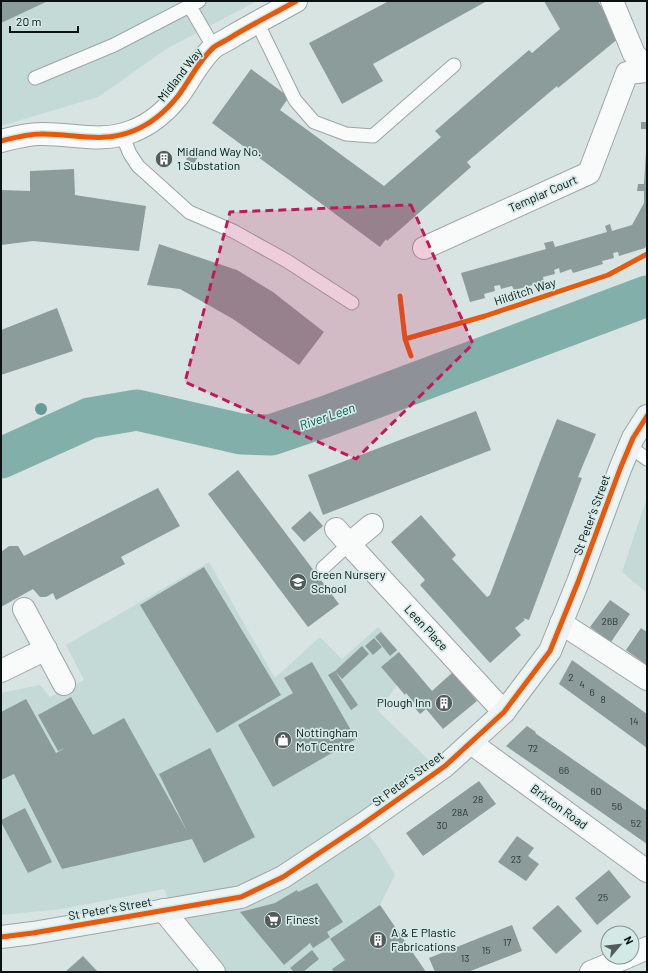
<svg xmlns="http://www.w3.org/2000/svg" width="648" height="973" viewBox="0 0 648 973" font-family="Barlow,sans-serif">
<rect width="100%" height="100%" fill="#d8e4e2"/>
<!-- built -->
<path fill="#c3dad6" d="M 1,1 L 257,1 L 168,48 L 98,97 L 1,126 Z
M 647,498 L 647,593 L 622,572 Z
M 209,562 L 275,678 L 320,637 L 342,659 L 378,627 L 399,652 L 382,667 L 397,685 L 378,711 L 429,760 L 356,817 L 378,847 L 395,875 L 380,905 L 426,972 L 288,972 L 286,970 L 283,972 L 219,972 L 182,929 L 164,889 L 62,909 L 1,915 L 1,693 L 40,685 L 50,697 L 84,680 L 66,645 Z"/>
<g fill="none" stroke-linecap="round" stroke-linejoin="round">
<!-- river -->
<path stroke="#82afa9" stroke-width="41" d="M 1,458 L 90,418 L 137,410 L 241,434 L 271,435 L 324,417 L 647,296"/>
</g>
<!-- building -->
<path fill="#8b9c9a" d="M 1,1 L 48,1 L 1,23 Z
M 389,1 L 487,1 L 373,64 L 383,81 L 342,104 L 309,43 Z
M 544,1 L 598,1 L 619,38 L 558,88 L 557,86 L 467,162 L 471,167 L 387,241 L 386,239 L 380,247 L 212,123 L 251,69 L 289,97 L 280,110 L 384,186 L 441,137 L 435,131 L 529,50 L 532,53 L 560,29 Z
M 641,122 L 647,122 L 647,129 L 641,129 Z
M 164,152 L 171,157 L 164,166 L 157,160 Z
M 191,152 L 198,157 L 193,165 L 186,159 Z
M 646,152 L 647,152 L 647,245 L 645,248 L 619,256 L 618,252 L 613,253 L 614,258 L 602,261 L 603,264 L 573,273 L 571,269 L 560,273 L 559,268 L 554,270 L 555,274 L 543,277 L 544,282 L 514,290 L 512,286 L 501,289 L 500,285 L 494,286 L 495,291 L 484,294 L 485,298 L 470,302 L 461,273 L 546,249 L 544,243 L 553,241 L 555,247 L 607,232 L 605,226 L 610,224 L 612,231 L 632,225 L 644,203 L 644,191 L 637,191 L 638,184 L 644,184 Z
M 74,169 L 75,195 L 146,206 L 139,251 L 33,241 L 1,245 L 1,190 L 30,191 L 30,171 Z
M 159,244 L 237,270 L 273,292 L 324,332 L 299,365 L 233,319 L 180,289 L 147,285 Z
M 57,308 L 73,351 L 1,375 L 1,330 Z
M 476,411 L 491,450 L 323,515 L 308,475 Z
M 557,419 L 596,434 L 578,477 L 582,478 L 529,620 L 523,618 L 525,620 L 515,628 L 521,635 L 490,663 L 420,585 L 425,580 L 391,542 L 421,515 L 456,555 L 452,559 L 487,597 L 490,595 L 540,462 Z
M 238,470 L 339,604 L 308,627 L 208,494 Z
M 158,488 L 180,526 L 121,557 L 125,564 L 56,600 L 53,593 L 46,597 L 40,597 L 33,589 L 1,607 L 1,552 L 9,546 L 18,546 L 24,556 Z
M 310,511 L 323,526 L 304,542 L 291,528 Z
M 204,567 L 281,695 L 217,733 L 140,605 Z
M 610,600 L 630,614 L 611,642 L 590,627 Z
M 641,628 L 647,632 L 647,665 L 626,650 Z
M 381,632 L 397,650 L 390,656 L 375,637 Z
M 374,638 L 382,647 L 373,655 L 365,646 Z
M 362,646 L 369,654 L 342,679 L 335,671 L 358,705 L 351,710 L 328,675 L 335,671 Z
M 399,652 L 432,691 L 453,672 L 477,701 L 443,729 L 426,709 L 420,714 L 414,707 L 416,705 L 406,693 L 405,695 L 381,667 Z
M 572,660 L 647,714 L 647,748 L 559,684 Z
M 312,662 L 356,739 L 273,787 L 238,725 L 293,693 L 284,678 Z
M 71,697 L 93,735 L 124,718 L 187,831 L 159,774 L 210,748 L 255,837 L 204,863 L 192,839 L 62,869 L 14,774 L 1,780 L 1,712 L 26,699 L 56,753 L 65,748 L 58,751 L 38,715 Z
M 527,726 L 536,732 L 535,733 L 647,811 L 647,844 L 506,746 Z
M 479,781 L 496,804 L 423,856 L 406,833 Z
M 25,808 L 52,862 L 28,873 L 1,822 L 1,820 Z
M 517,836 L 534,848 L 528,856 L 539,864 L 526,881 L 498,862 Z
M 609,870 L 631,897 L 597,925 L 575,898 Z
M 317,883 L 343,922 L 327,932 L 330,937 L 313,948 L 310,943 L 284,965 L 240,912 L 275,903 L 297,890 L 298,892 Z
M 380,905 L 426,972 L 334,972 L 332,969 L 345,960 L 330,939 Z
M 558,905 L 582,931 L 556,954 L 532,928 Z
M 512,925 L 522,951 L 468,972 L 435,972 L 429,958 Z
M 312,950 L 319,959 L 303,972 L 294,972 L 290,968 Z
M 83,956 L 98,972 L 65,972 Z"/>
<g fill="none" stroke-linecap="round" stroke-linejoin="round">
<defs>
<path id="lane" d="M 189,5 L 214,48
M 257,22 L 295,100 L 314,122 L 346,134 L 373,136 L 454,65
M 35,78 L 114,45 L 199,1
M 122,135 L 130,154 L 138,166 L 189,212 L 233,231 L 287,261 L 352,303
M 630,447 L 647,459
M 323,568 L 349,544"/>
<path id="street" d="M 612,1 L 634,54 L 647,68
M 1,141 C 13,138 27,134 40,134 C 72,133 102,144 133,131 C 151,124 166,111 178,96 C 190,80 199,60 214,47 C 220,43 227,40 233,36 C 253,24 275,13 296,1
M 424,248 L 589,173 L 627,73 L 647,71
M 336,529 L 349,544 L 504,712
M 349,544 L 372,525
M 24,609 L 64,684
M 561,623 L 647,679
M 1,671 L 46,649
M 471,743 L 647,871
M 163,910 L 214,972
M 632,955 L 647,948
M 591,972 L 627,957"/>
<path id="secondary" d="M 1,937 L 33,933 L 241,897 L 283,877 L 363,824 L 445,766 L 504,712 L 550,651 L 578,582 L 620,469 L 633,438 L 647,416"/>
</defs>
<!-- lane casing -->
<use href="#lane" stroke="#9da5a4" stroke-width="15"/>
<!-- street casing -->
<use href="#street" stroke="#9da5a4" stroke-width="24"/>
<!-- secondary casing -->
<use href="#secondary" stroke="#9da5a4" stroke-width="24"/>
<!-- lane -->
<use href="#lane" stroke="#f9fbfb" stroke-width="13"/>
<!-- street -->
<use href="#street" stroke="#f9fbfb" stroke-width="22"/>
<!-- secondary -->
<use href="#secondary" stroke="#edf4f3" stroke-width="22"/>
<defs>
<path id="cycleway" d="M 1,141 C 13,138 27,134 40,134 C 72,133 102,144 133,131 C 151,124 166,111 178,96 C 190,80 199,60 214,47 C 220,43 227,40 233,36 C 253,24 275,13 296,1
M 400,296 L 405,339 L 411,356
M 405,339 L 485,316 L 608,275 L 647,254
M 1,937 L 33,933 L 241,897 L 283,877 L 363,824 L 445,766 L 504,712 L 550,651 L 578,582 L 620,469 L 633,438 L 647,416"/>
</defs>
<!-- cycleway casing -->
<use href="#cycleway" stroke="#d3e9e6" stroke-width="8"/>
<!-- cycleway -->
<use href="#cycleway" stroke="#e8590c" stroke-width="5"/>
</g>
<!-- trees -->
<circle fill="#669a96" cx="41" cy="409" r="6"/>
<!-- marked area -->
<path fill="#c2185b" fill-opacity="0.2" stroke="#c2185b" stroke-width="3" stroke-dasharray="8 5" stroke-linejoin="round" d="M 411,205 L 473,344 L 356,459 L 185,382 L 230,212 Z"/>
<!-- icons -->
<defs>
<symbol id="building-disc" viewBox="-11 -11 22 22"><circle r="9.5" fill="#535c5b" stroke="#d3e9e6"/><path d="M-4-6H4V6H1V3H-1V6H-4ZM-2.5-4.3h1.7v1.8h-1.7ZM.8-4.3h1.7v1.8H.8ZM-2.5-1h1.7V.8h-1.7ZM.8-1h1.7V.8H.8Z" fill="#fff"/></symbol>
<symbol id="school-disc" viewBox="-11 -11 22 22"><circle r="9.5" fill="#535c5b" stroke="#d3e9e6"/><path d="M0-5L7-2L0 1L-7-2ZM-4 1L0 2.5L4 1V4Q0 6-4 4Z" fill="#fff"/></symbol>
<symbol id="shop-disc" viewBox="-11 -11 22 22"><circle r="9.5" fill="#535c5b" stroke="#d3e9e6"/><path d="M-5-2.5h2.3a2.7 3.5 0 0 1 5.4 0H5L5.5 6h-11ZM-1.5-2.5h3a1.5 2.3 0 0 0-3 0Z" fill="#fff"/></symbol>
<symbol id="supermarket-disc" viewBox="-11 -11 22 22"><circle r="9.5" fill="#535c5b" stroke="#d3e9e6"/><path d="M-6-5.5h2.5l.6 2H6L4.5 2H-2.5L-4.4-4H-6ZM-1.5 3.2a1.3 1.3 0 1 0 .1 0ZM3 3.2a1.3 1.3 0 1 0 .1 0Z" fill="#fff"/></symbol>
</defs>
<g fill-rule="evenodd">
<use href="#building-disc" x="154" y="149" width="20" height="20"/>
<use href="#school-disc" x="288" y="572" width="20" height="20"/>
<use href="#building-disc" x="434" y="693" width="20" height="20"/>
<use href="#shop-disc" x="273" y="730" width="20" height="20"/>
<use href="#supermarket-disc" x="263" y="910" width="20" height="20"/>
<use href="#building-disc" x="368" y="930" width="20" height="20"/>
</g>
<g text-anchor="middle" stroke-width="3.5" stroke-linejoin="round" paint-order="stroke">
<!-- number labels -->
<g font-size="10" fill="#2b3434">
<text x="610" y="625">26B</text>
<text x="571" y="681">2</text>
<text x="582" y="688">4</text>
<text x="592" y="696">6</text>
<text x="603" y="703">8</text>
<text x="634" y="725">14</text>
<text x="533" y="752">72</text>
<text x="564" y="774">66</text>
<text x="596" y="795">60</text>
<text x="478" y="803">28</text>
<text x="617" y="810">56</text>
<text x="460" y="816">28A</text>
<text x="636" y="827">52</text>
<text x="442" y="829">30</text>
<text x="516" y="863">23</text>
<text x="603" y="901">25</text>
<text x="507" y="946">17</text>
<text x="486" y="954">15</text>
<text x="465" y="962">13</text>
</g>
<!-- street labels -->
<g font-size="12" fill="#0b1212" stroke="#d3e9e6">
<text transform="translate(180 75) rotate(-52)" y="4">Midland Way</text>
<text transform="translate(543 194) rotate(-24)" y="4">Templar Court</text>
<text transform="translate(525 292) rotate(-18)" y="4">Hilditch Way</text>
<text transform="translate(592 515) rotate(-70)" y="4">St Peter's Street</text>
<text transform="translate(426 628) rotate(47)" y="4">Leen Place</text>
<text transform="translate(408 779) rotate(-36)" y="4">St Peter's Street</text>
<text transform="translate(559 807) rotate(36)" y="4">Brixton Road</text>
<text transform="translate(110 909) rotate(-10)" y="4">St Peter's Street</text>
</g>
<!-- poi labels -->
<g font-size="12" fill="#0b1212" stroke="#d3e9e6" text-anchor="start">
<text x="177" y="156">Midland Way No.<tspan x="177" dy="14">1 Substation</tspan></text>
<text x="311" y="579">Green Nursery<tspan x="311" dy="14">School</tspan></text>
<text x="431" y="707" text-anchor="end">Plough Inn</text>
<text x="296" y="737">Nottingham<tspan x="296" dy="14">MoT Centre</tspan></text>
<text x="286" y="924">Finest</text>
<text x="391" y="937">A &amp; E Plastic<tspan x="391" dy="14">Fabrications</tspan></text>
</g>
<!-- water labels -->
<g font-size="13" font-style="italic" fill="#035c55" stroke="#d3e9e6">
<text transform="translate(327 416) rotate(-19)" y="5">River Leen</text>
</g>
</g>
<!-- border -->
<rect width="648" height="973" fill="none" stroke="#0b1212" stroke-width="4"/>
<!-- north arrow -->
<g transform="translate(620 945) rotate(62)"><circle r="19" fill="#d3e9e6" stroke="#839391"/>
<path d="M0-3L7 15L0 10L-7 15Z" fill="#535c5b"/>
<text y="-6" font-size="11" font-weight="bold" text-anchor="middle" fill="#0b1212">N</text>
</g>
<!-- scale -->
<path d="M10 26v6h68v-6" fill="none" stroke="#0b1212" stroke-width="2"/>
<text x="16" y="26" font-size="12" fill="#0b1212" stroke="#d3e9e6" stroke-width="3" paint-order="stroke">20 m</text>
</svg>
